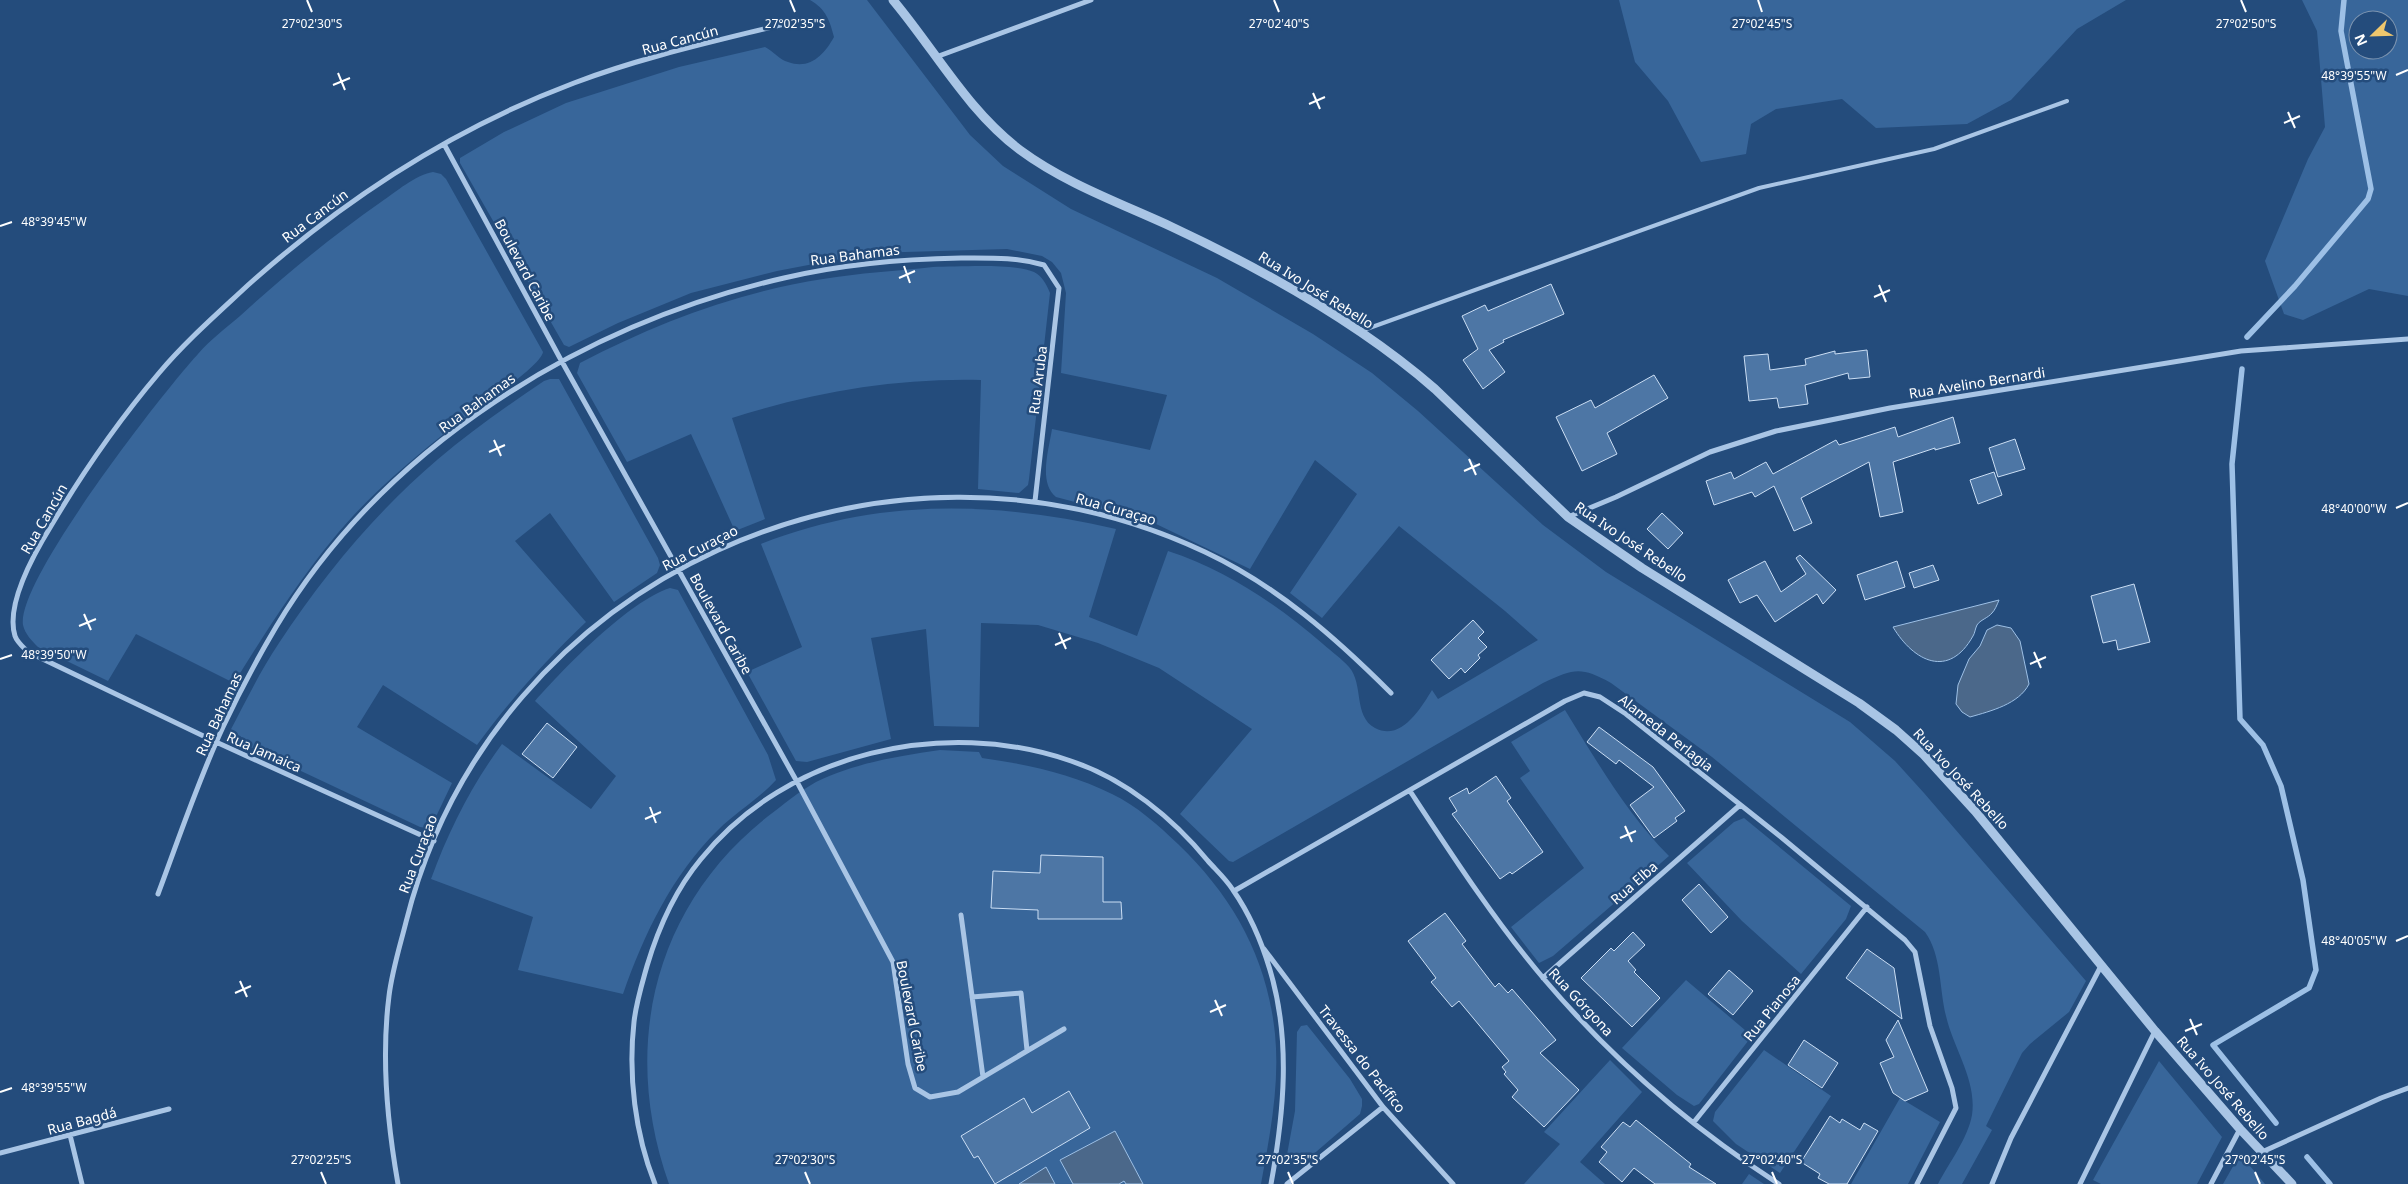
<svg xmlns="http://www.w3.org/2000/svg" width="2408" height="1184" viewBox="0 0 2408 1184" font-family="'Noto Sans',sans-serif">
<rect width="100%" height="100%" fill="#244c7c"/>
<!-- green -->
<path fill="#38669a" fill-rule="evenodd" d="M 810,0 L 867,0 L 970,135 L 1003,166 L 1071,209 L 1217,278 L 1313,334 L 1372,373 L 1418,411 L 1543,525 L 1606,572 L 1850,722 L 1895,761 L 1924,793 L 2086,981 L 2069,1012 L 2030,1044 L 2022,1053 L 1986,1126 L 1992,1130 L 1962,1184 L 1938,1184 C 1949,1163 1968,1138 1972,1115 C 1977,1080 1954,1050 1946,1016 C 1939,988 1942,956 1925,932 L 1712,757 L 1611,683 C 1580,666 1574,669 1543,683 L 1233,862 L 1229,861 L 1180,814 L 1252,729 L 1159,668 L 1098,643 L 1038,625 L 981,623 L 979,727 L 934,726 L 926,629 L 871,638 L 891,739 L 807,762 L 796,761 L 747,672 L 802,647 L 761,544 C 878,498 994,501 1116,529 L 1089,617 L 1137,636 L 1168,551 C 1226,570 1278,605 1323,644 C 1332,652 1342,659 1349,667 C 1364,684 1353,716 1375,728 C 1401,742 1421,708 1432,690 L 1438,699 L 1538,640 L 1505,611 L 1399,526 L 1322,618 L 1290,593 L 1357,494 L 1315,460 L 1250,569 L 1154,523 L 1056,497 C 1038,483 1049,449 1052,429 L 1150,450 L 1167,395 L 1061,373 L 1066,293 L 1061,273 L 1052,262 L 1042,256 L 1007,249 L 871,253 L 777,271 L 691,293 L 618,323 L 569,347 L 564,345 L 460,163 L 460,158 L 504,132 L 566,103 L 679,67 L 765,47 C 773,51 780,60 788,62 C 810,70 824,55 834,37 C 830,21 826,9 810,0 Z
M 1619,0 L 2126,0 L 2077,29 L 2011,100 L 1967,124 L 1876,128 L 1842,99 L 1776,109 L 1751,124 L 1746,154 L 1701,162 L 1668,101 L 1635,62 Z
M 2302,0 L 2408,0 L 2408,296 L 2369,289 L 2303,320 L 2284,314 L 2265,261 L 2308,159 L 2325,127 L 2317,31 ZM 2358,20 L 2388,20 L 2388,50 L 2358,50 Z
M 433,172 L 441,174 L 446,179 L 543,352 C 540,368 468,414 451,428 C 409,462 367,497 333,539 C 296,584 265,633 234,683 L 136,634 L 108,681 L 38,647 C 32,641 25,634 23,625 C 16,581 163,392 198,354 C 210,340 226,328 240,316 C 285,275 331,237 381,202 C 396,192 415,175 433,172 Z
M 933,267 C 957,267 1014,263 1034,272 C 1042,276 1047,285 1050,293 L 1029,479 L 1028,485 L 1019,493 L 978,489 L 981,380 C 895,378 814,392 732,418 L 765,519 L 735,531 L 691,434 L 627,462 L 577,373 L 580,363 C 656,323 738,292 823,279 C 859,273 897,271 933,267 Z
M 550,379 L 559,379 L 658,558 L 660,565 L 657,573 L 614,602 L 550,513 L 515,541 L 586,622 C 546,660 510,700 477,745 L 383,685 L 357,727 L 452,783 L 432,825 L 427,828 L 420,827 L 233,739 L 229,733 C 245,703 260,671 279,643 C 323,576 376,512 437,460 C 471,431 507,406 544,381 Z
M 670,588 L 678,590 L 768,755 L 776,780 C 759,799 736,812 718,830 C 672,875 644,934 623,994 L 518,970 L 533,917 L 431,879 C 449,830 471,786 502,744 L 591,809 L 616,776 L 535,701 C 564,668 629,601 670,588 Z
M 1565,710 C 1596,760 1627,814 1669,856 L 1553,956 L 1539,963 L 1511,927 L 1584,868 L 1520,778 L 1530,771 L 1511,742 Z
M 940,750 L 979,752 L 982,758 C 1026,764 1072,774 1112,794 C 1137,806 1158,825 1178,844 C 1233,897 1267,957 1275,1034 C 1280,1085 1270,1134 1261,1184 L 669,1184 C 621,1049 652,908 767,817 C 783,805 798,792 816,782 C 855,763 898,756 940,750 Z
M 1744,818 L 1851,906 L 1846,919 L 1801,974 L 1742,921 L 1687,863 L 1734,822 Z
M 1686,980 L 1752,1036 L 1699,1104 L 1694,1106 L 1677,1095 L 1622,1048 Z
M 1307,1025 L 1350,1079 L 1362,1099 L 1362,1106 L 1360,1114 L 1302,1164 L 1289,1165 L 1286,1160 L 1295,1111 L 1297,1032 L 1301,1026 Z
M 1764,1050 L 1831,1096 L 1780,1173 L 1736,1144 L 1713,1121 L 1715,1112 Z
M 1610,1060 L 1642,1092 L 1580,1162 L 1605,1184 L 1524,1184 L 1560,1144 L 1544,1132 Z
M 2159,1061 L 2222,1137 L 2197,1184 L 2101,1184 L 2093,1180 Z
M 1900,1098 L 1940,1122 L 1908,1184 L 1851,1184 Z
M 2240,1154 L 2265,1184 L 2223,1184 Z
M 1749,1174 L 1764,1184 L 1742,1184 Z"/>
<!-- water -->
<path fill="#4b688a" stroke="#9dc0e6" d="M 1999,600 C 1997,605 1995,610 1992,613 C 1988,618 1980,620 1977,625 C 1975,629 1975,633 1973,636 C 1949,679 1914,662 1893,627 Z
M 1997,625 L 2011,628 L 2020,641 L 2029,684 C 2019,704 1991,711 1970,717 L 1962,712 L 1956,704 L 1958,685 L 1969,659 L 1980,646 L 1987,630 Z
M 1115,1131 L 1143,1184 L 1126,1184 L 1124,1181 L 1119,1184 L 1073,1184 L 1060,1160 Z
M 1046,1167 L 1055,1184 L 1019,1184 Z"/>
<g fill="none" stroke-linecap="round" stroke-linejoin="round">
<!-- stream -->
<path stroke="#9dc0e6" stroke-width="5.5" d="M 2247,337 L 2295,286 L 2368,199 L 2371,189 L 2341,31 L 2344,0
M 2242,369 L 2232,464 L 2240,719 L 2263,745 L 2281,786 L 2303,880 L 2316,970 L 2309,988 L 2213,1045 L 2276,1123
M 2307,1157 L 2330,1184"/>
</g>
<!-- building -->
<path fill="#4d76a5" stroke="#cbdef4" d="M 1551,284 L 1564,314 L 1503,340 L 1504,342 L 1489,350 L 1505,372 L 1483,389 L 1463,360 L 1478,349 L 1462,316 L 1485,305 L 1488,311 Z
M 1867,350 L 1870,377 L 1849,379 L 1848,373 L 1805,385 L 1808,404 L 1779,408 L 1777,398 L 1749,401 L 1744,356 L 1768,354 L 1770,370 L 1806,365 L 1805,359 L 1835,351 L 1835,354 Z
M 1654,375 L 1668,398 L 1607,433 L 1617,454 L 1582,471 L 1556,417 L 1591,400 L 1595,408 Z
M 1953,417 L 1960,443 L 1935,450 L 1935,448 L 1893,462 L 1903,512 L 1880,517 L 1869,462 L 1801,498 L 1812,523 L 1794,531 L 1774,486 L 1755,497 L 1752,492 L 1714,505 L 1706,481 L 1731,472 L 1734,479 L 1766,462 L 1773,474 L 1836,440 L 1839,445 L 1895,427 L 1898,437 Z
M 2015,439 L 2025,469 L 1998,477 L 1989,448 Z
M 1994,472 L 2002,495 L 1978,504 L 1970,480 Z
M 1662,513 L 1683,533 L 1668,549 L 1647,529 Z
M 1800,555 L 1836,590 L 1823,604 L 1817,594 L 1775,622 L 1757,595 L 1740,603 L 1728,580 L 1765,561 L 1781,592 L 1806,574 L 1796,558 Z
M 1897,561 L 1905,587 L 1865,600 L 1857,575 Z
M 1933,565 L 1939,580 L 1914,588 L 1909,573 Z
M 2134,584 L 2150,642 L 2118,650 L 2116,640 L 2103,643 L 2091,596 Z
M 1473,620 L 1484,632 L 1478,638 L 1487,647 L 1478,655 L 1480,658 L 1465,673 L 1461,668 L 1449,679 L 1431,660 Z
M 547,723 L 577,747 L 553,778 L 522,754 Z
M 1599,727 L 1653,767 L 1685,811 L 1675,818 L 1677,821 L 1654,838 L 1630,805 L 1654,787 L 1619,760 L 1616,764 L 1587,742 Z
M 1496,776 L 1511,798 L 1507,801 L 1543,852 L 1512,874 L 1510,872 L 1500,879 L 1452,814 L 1457,811 L 1449,798 L 1467,788 L 1469,794 Z
M 1041,855 L 1103,857 L 1103,902 L 1121,902 L 1122,919 L 1038,919 L 1038,910 L 991,908 L 993,871 L 1040,873 Z
M 1699,884 L 1728,917 L 1711,933 L 1682,900 Z
M 1445,913 L 1466,941 L 1462,944 L 1495,987 L 1499,983 L 1508,993 L 1512,989 L 1556,1040 L 1540,1053 L 1579,1090 L 1544,1127 L 1512,1097 L 1518,1090 L 1504,1074 L 1506,1072 L 1502,1067 L 1509,1061 L 1459,1001 L 1452,1007 L 1431,982 L 1436,978 L 1408,941 Z
M 1633,932 L 1645,945 L 1628,961 L 1636,970 L 1634,972 L 1660,998 L 1632,1027 L 1581,978 L 1611,948 L 1614,951 Z
M 1867,949 L 1894,968 L 1902,1019 L 1846,978 Z
M 1729,970 L 1753,991 L 1733,1015 L 1708,994 Z
M 1898,1020 L 1928,1091 L 1905,1101 L 1893,1093 L 1880,1063 L 1894,1057 L 1886,1040 Z
M 1804,1040 L 1838,1063 L 1822,1088 L 1788,1065 Z
M 1069,1091 L 1090,1128 L 995,1184 L 978,1156 L 974,1158 L 961,1136 L 1024,1098 L 1032,1113 Z
M 1830,1116 L 1840,1123 L 1842,1119 L 1860,1130 L 1864,1123 L 1878,1131 L 1847,1184 L 1829,1184 L 1818,1178 L 1820,1174 L 1801,1162 Z
M 1636,1120 L 1691,1164 L 1689,1167 L 1716,1184 L 1655,1184 L 1634,1168 L 1622,1182 L 1599,1162 L 1607,1152 L 1601,1147 L 1623,1122 L 1630,1127 Z"/>
<g fill="none" stroke-linecap="round" stroke-linejoin="round">
<!-- service -->
<path stroke="#a9c5e5" stroke-width="4" d="M 1361,331 L 1759,188 L 1934,149 L 2067,101"/>
<!-- minor -->
<path stroke="#a9c5e5" stroke-width="5" d="M 936,57 L 1091,0
M 444,144 L 561,360 L 796,780 L 893,962 L 908,1064 L 915,1088 L 930,1097 L 958,1092 L 1064,1029
M 1568,517 L 1616,497 L 1710,452 L 1776,431 L 1890,408 L 2241,351 L 2408,339
M 1410,791 C 1452,855 1494,920 1544,979 C 1611,1058 1692,1128 1779,1184
M 434,841 L 216,742 L 28,652 C 23,647 17,642 15,636 C 5,604 35,552 51,526 C 83,472 119,420 159,373 C 186,341 217,314 247,286 C 343,200 452,129 574,83 C 645,56 721,40 796,21
M 1234,891 L 1565,701 L 1584,693 L 1600,697 L 1626,714 L 1781,837 L 1905,940 L 1915,952 L 1930,1026 L 1952,1088 L 1956,1108 L 1917,1184
M 158,894 C 179,838 198,781 223,727 C 239,693 257,659 276,627 C 384,446 582,324 784,278 C 843,264 901,259 961,258 C 990,258 1017,257 1044,265 L 1059,288 L 1035,501
M 961,915 L 983,1077
M 1264,949 L 1383,1107 L 1453,1184
M 1543,978 L 1740,805
M 972,997 L 1021,993 L 1027,1050
M 1694,1122 L 1867,907
M 70,1135 L 82,1184
M 2262,1152 L 2381,1098 L 2408,1088
M 0,1153 L 169,1109
M 398,1184 C 387,1122 381,1059 389,996 C 392,971 400,946 406,922 C 493,575 884,401 1205,552 C 1277,586 1335,637 1391,693
M 655,1184 C 635,1134 628,1075 634,1022 C 636,1003 642,984 647,966 C 658,929 676,889 701,859 C 787,752 944,717 1071,761 C 1125,779 1173,818 1208,861 C 1216,870 1226,879 1233,890 C 1249,913 1262,943 1270,970 C 1291,1040 1284,1113 1271,1184
M 1287,1184 L 1383,1107
M 1992,1184 L 2011,1138 L 2101,966
M 2080,1184 L 2155,1031
M 2211,1184 L 2240,1129"/>
<!-- tertiary -->
<path stroke="#a9c5e5" stroke-width="9" d="M 893,0 C 935,50 967,110 1020,150 C 1066,184 1120,203 1172,227 C 1264,270 1358,322 1435,389 L 1568,517 L 1642,568 L 1859,703 L 1896,730 L 1924,755 L 1975,811 L 2155,1031 L 2240,1129 L 2292,1184"/>
</g>
<!-- ticks -->
<path fill="none" stroke="#fff" stroke-width="2" d="M 307,0 L 312,12M 790,0 L 795,12M 1274,0 L 1279,12M 1758,0 L 1762,12M 2241,0 L 2246,12M 338,73 L 345,90M 2396,75 L 2408,70M 333,85 L 350,78M 1313,93 L 1320,109M 1309,104 L 1325,97M 2288,112 L 2295,128M 2284,123 L 2300,116M 0,226 L 12,222M 904,266 L 910,283M 899,278 L 915,271M 1879,285 L 1886,302M 1874,297 L 1890,290M 494,440 L 501,456M 489,452 L 505,445M 1469,459 L 1476,475M 1464,471 L 1480,464M 2396,508 L 2408,503M 84,614 L 91,630M 79,626 L 96,619M 1059,633 L 1066,649M 1055,645 L 1071,638M 2034,652 L 2041,668M 0,659 L 12,655M 2030,664 L 2046,657M 650,807 L 656,823M 645,819 L 661,812M 1625,826 L 1632,842M 1620,838 L 1636,831M 2396,941 L 2408,936M 240,981 L 247,997M 235,993 L 251,986M 1215,1000 L 1222,1016M 1210,1012 L 1226,1005M 2190,1019 L 2197,1035M 2185,1031 L 2202,1024M 0,1092 L 12,1088M 321,1172 L 326,1184M 805,1172 L 810,1184M 1288,1172 L 1293,1184M 1772,1172 L 1777,1184M 2255,1172 L 2260,1184"/>
<g text-anchor="middle" stroke-width="5" stroke-linejoin="round" paint-order="stroke">
<!-- street labels -->
<g font-size="14" fill="#fff" stroke="#244c7c">
<text transform="translate(680 40) rotate(-15)" y="5">Rua Cancún</text>
<text transform="translate(315 216) rotate(-37)" y="5">Rua Cancún</text>
<text transform="translate(855 255) rotate(-7)" y="5">Rua Bahamas</text>
<text transform="translate(525 270) rotate(62)" y="5">Boulevard Caribe</text>
<text transform="translate(1316 290) rotate(32)" y="5">Rua Ivo José Rebello</text>
<text transform="translate(1038 380) rotate(-83)" y="5">Rua Aruba</text>
<text transform="translate(1977 383) rotate(-9)" y="5">Rua Avelino Bernardi</text>
<text transform="translate(477 403) rotate(-36)" y="5">Rua Bahamas</text>
<text transform="translate(1116 509) rotate(16)" y="5">Rua Curaçao</text>
<text transform="translate(44 519) rotate(-60)" y="5">Rua Cancún</text>
<text transform="translate(1631 542) rotate(34)" y="5">Rua Ivo José Rebello</text>
<text transform="translate(700 548) rotate(-27)" y="5">Rua Curaçao</text>
<text transform="translate(721 624) rotate(61)" y="5">Boulevard Caribe</text>
<text transform="translate(219 714) rotate(-65)" y="5">Rua Bahamas</text>
<text transform="translate(1666 733) rotate(38)" y="5">Alameda Perlagia</text>
<text transform="translate(264 752) rotate(24)" y="5">Rua Jamaica</text>
<text transform="translate(1961 779) rotate(47)" y="5">Rua Ivo José Rebello</text>
<text transform="translate(418 854) rotate(-69)" y="5">Rua Curaçao</text>
<text transform="translate(1634 883) rotate(-41)" y="5">Rua Elba</text>
<text transform="translate(1581 1002) rotate(47)" y="5">Rua Górgona</text>
<text transform="translate(1772 1008) rotate(-51)" y="5">Rua Pianosa</text>
<text transform="translate(912 1016) rotate(79)" y="5">Boulevard Caribe</text>
<text transform="translate(1362 1059) rotate(52)" y="5">Travessa do Pacífico</text>
<text transform="translate(2223 1088) rotate(49)" y="5">Rua Ivo José Rebello</text>
<text transform="translate(82 1121) rotate(-15)" y="5">Rua Bagdá</text>
</g>
</g>
<g font-size="12" text-anchor="middle" fill="#fff" stroke="#244c7c" stroke-width="5" stroke-linejoin="round" paint-order="stroke">
<text x="312" y="28">27°02'30"S</text>
<text x="795" y="28">27°02'35"S</text>
<text x="1279" y="28">27°02'40"S</text>
<text x="1762" y="28">27°02'45"S</text>
<text x="2246" y="28">27°02'50"S</text>
<text x="2354" y="80">48°39'55"W</text>
<text x="54" y="226">48°39'45"W</text>
<text x="2354" y="513">48°40'00"W</text>
<text x="54" y="659">48°39'50"W</text>
<text x="2354" y="945">48°40'05"W</text>
<text x="54" y="1092">48°39'55"W</text>
<text x="321" y="1164">27°02'25"S</text>
<text x="805" y="1164">27°02'30"S</text>
<text x="1288" y="1164">27°02'35"S</text>
<text x="1772" y="1164">27°02'40"S</text>
<text x="2255" y="1164">27°02'45"S</text>
</g>
<!-- north arrow -->
<g transform="translate(2373 35) rotate(247)"><circle r="24" fill="#244c7c" stroke="#7c94b0"/>
<path d="M0-4L9 19L0 12L-9 19Z" fill="#efc76d"/>
<text y="-8" font-size="14" font-weight="bold" text-anchor="middle" fill="#ffffff">N</text>
</g>
</svg>
